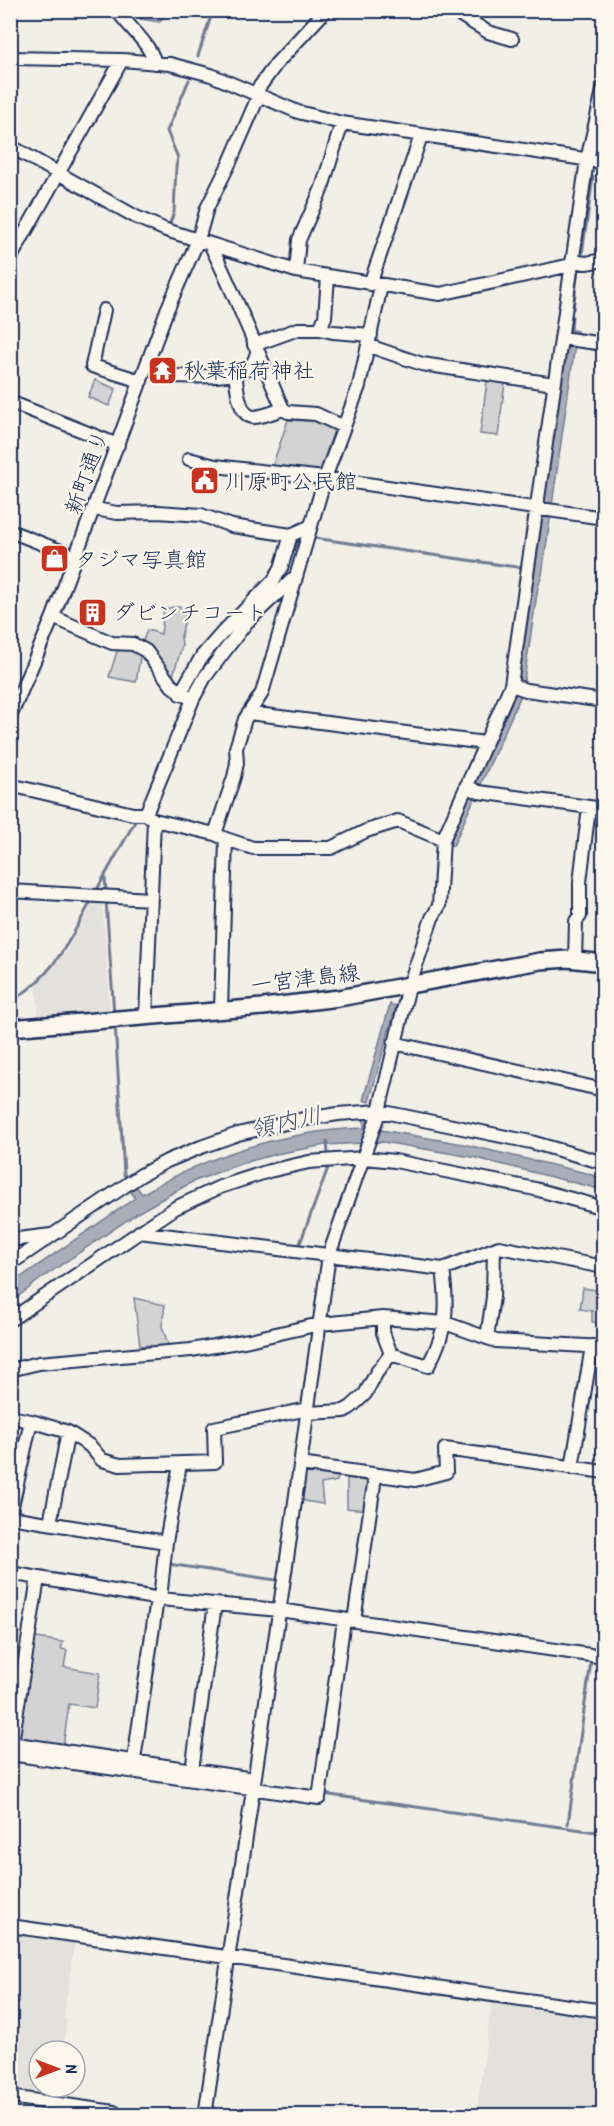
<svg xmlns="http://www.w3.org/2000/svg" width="614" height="2126" viewBox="0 0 614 2126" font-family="'Patrick Hand','Klee One',sans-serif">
<rect width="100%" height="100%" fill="#f2efe6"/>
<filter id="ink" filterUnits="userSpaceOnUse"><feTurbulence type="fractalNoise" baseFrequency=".0167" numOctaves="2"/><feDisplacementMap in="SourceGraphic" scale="12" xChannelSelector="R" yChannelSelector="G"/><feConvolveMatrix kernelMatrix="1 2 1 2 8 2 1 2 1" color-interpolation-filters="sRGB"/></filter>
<g filter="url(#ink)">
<!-- built -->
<path fill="#e2e1dc" d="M 95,899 L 102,899 L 110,1013 L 39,1020 L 36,985 L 66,952 Z
M 11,1930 L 75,1939 L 64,2018 L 67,2019 L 63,2051 L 39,2051 L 39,2087 L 58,2087 L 56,2101 L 11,2095 Z
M 492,2001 L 603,2018 L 602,2115 L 476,2115 Z"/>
<!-- green -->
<path fill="#d2d3d2" stroke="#768198" stroke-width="1.5" d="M 95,380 L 116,389 L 109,406 L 88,397 Z
M 487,381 L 505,383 L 498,436 L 480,434 Z
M 288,420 L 314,421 L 334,430 L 319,474 L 272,467 Z
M 179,606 L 187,611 L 181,636 L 182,646 L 172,679 L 142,643 L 147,630 L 161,634 L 164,609 Z
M 118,648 L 141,652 L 136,682 L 109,677 Z
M 583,1288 L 603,1291 L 603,1320 L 601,1322 L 592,1322 L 592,1311 L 580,1309 Z
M 134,1298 L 165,1305 L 162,1326 L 170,1350 L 151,1352 L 150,1345 L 140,1346 Z
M 306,1472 L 338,1477 L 337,1481 L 321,1484 L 323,1504 L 304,1501 L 302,1497 Z
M 347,1478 L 372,1482 L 365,1510 L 347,1508 Z
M 30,1637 L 63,1642 L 61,1649 L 67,1650 L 64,1667 L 100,1673 L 95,1708 L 69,1704 L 63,1747 L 15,1740 Z"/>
<!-- water -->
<path fill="#a9adb7" stroke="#707b93" stroke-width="1.5" d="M 162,10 L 164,16 L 160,22 L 140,19 L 139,14 L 144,12 L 149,15 L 152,11 Z
M 569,329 L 577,331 L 542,575 L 538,587 L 522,693 L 453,846 L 448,843 L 517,691 Z
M 390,1004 L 396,1006 L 369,1102 L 363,1100 Z
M 364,1119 L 379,1120 L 381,1130 L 463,1144 L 586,1173 L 603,1179 L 603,1190 L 472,1157 L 383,1142 L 325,1145 L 276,1154 L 240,1164 L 192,1182 L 139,1212 L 42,1278 L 11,1302 L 11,1284 L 135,1198 L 130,1190 L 136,1186 L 142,1194 C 210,1154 285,1131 364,1128 Z"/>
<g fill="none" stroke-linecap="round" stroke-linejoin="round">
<!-- stream -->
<path stroke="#707b93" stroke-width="3" d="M 198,56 L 213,10
M 597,144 L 604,116
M 169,226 L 174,212 L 176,167 L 178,158 L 167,131 L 189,80
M 582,254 L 593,177
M 573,309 L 578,269
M 571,332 L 572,316
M 573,333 L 604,338
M 314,538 L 523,568
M 281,583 L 297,541 L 304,537
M 189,693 C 201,671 214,650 232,632
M 176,726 L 186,699
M 105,876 L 106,894
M 95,893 L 137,818
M 106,900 L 114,1014
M 10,1001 C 51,980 72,937 92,899
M 115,1023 L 124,1174 L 126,1178
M 327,1141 L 328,1154
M 299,1246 L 329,1165
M 168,1564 L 276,1580
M 10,1567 L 94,1580
M 116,1584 L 155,1591 L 157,1588
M 323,1794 L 604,1833
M 568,1824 L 591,1661"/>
<defs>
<path id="minor" d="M 117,10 C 129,28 149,42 155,63
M 452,10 L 488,32 L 512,39
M 10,58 L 122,60 L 170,64 L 211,75 L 298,112 L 342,123 L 604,162
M 255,93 L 276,64 L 326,10
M 10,146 L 136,217 L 166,230 L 296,271 L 440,294 L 571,265
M 210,244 C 237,298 258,354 283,409 L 288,412 L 316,414 L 344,427
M 10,259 L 122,60
M 572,261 L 586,263 L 604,260
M 296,271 L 299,240 L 322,188 L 342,123
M 370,284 L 421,136
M 104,310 L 92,366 L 141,381
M 320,329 L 325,317 L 328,277
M 561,338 L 604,344
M 254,345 L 298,329 L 320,329 L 333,332 L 371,335
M 369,346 L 422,364 L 554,384
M 235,373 C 237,385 238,418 255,417 C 264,416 274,412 283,409
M 172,376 C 191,376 238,380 251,365 C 254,362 256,357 257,352
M 10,402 L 118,445
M 189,459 L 215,466 L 325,478 L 604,518
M 95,509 L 117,513 L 158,512 L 201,515 L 232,526 L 291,535 L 311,526
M 10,531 L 76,557
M 53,617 L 112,643 L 133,644 L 146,651 L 172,686 L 186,696
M 511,685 L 526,690 L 604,701
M 180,694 L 202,656 L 223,632 L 274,580 L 281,568 L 291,535
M 249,713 L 485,743
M 10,717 L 53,617 L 167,310 L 198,240 L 207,208 L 230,162 L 259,95
M 10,785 L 133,814 L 146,814 L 154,820 L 215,834 L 226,839 L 221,1010
M 466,786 L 479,792 L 604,809
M 146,814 L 193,699 L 205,677 L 246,623 L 295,577
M 215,834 L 234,777 L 237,763 L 236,748 L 245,719 L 262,693 L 325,478 L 359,386 L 381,286
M 226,839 L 253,848 L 331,848 L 366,831 L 398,821 L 443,840
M 10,891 L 151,899
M 575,960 L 576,921 L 580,916 L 580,882 L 589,807
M 146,1017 L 154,820
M 394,1043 L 604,1090
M 139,1232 L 443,1269 L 499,1247 L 604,1267
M 10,1240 L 51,1235
M 10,1264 L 141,1175 L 167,1161 L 201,1147 L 238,1134 L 299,1120 L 338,1114 L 379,1111 L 531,1142 L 604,1163
M 10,1320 L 175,1208 L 220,1187 L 269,1171 L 309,1162 L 364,1158 L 395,1161 L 535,1189 L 604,1208
M 487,1338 L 493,1297 L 494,1249
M 391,1354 L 428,1366 C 448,1329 448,1308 443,1269
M 10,1370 L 39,1363 L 191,1350 L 249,1340 L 320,1324 L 383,1318 L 445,1323 L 496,1341 L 604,1347
M 307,1413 L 344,1411 L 351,1407 L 365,1394 L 377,1372 L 391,1354 L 383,1333 L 383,1318
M 10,1417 L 31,1421 L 10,1515
M 31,1421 L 68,1432 L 50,1523
M 68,1432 L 90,1446 L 102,1460 L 120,1465 L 215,1462 L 214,1428 L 308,1409
M 300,1464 L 415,1480 L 446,1472 L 445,1449 L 604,1472
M 572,1468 L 592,1346
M 10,1517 L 166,1542
M 10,1573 L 160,1599 L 279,1610 L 604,1657
M 160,1599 L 166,1542 L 180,1464
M 354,1621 L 374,1484 L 374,1474
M 10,1743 L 254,1779
M 11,1749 L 38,1578
M 10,1754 L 319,1798 L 344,1620
M 133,1767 L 157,1599
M 192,1770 L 215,1604
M 10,1926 L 604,2011
M 10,2097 L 114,2112 L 114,2116
M 205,2116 L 290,1538 L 329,1255 L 378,1115 L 409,986 L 432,918 L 439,906 L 443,840 L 511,685 L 587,160 L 604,86"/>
<path id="major" d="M 10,1028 L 263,1007 L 339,998 L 540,961 L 568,959 L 604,963"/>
</defs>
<!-- minor casing -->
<use href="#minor" stroke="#1b2f5e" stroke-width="16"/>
<!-- major casing -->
<use href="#major" stroke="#1b2f5e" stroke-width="20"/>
<!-- minor -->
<use href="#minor" stroke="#fbf7ec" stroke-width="12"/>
<!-- major -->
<use href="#major" stroke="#fbf7ec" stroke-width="15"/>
</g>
</g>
<!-- icons -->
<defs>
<symbol id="temple-square" viewBox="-11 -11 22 22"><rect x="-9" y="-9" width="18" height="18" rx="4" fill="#c8321e" stroke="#fbf7ec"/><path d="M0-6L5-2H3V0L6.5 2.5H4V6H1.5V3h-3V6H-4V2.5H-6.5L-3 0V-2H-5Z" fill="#fff"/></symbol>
<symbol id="civic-square" viewBox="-11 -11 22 22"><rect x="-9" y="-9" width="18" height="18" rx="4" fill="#c8321e" stroke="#fbf7ec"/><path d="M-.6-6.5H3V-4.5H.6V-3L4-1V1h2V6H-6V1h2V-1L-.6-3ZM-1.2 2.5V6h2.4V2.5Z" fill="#fff"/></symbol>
<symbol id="shop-square" viewBox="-11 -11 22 22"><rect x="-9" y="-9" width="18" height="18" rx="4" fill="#c8321e" stroke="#fbf7ec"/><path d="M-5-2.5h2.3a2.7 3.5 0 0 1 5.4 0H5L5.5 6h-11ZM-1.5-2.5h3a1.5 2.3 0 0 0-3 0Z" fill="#fff"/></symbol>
<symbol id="building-square" viewBox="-11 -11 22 22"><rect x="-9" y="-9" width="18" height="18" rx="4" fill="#c8321e" stroke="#fbf7ec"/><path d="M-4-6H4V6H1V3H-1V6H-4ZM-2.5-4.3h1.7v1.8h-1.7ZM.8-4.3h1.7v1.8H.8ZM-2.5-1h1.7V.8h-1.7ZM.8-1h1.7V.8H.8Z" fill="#fff"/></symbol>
</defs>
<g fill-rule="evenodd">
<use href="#temple-square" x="146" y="354" width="33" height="33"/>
<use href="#civic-square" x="188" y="464" width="33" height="33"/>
<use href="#shop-square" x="38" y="542" width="33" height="33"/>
<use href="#building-square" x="76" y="596" width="33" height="33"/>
</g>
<g text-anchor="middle" stroke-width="4.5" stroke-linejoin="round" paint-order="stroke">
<!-- poi labels -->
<g font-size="22" fill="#1b2f5e" stroke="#fbf7ec" text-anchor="start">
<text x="183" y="378">秋葉稲荷神社</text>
<text x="225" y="489">川原町公民館</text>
<text x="75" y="567">タジマ写真館</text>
<text x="113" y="620">ダビンチコート</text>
</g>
<!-- street labels -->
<g font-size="22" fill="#1b2f5e" stroke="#fbf7ec">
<text transform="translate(86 472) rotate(-70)" y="8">新町通り</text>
<text transform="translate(305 978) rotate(-7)" y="8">一宮津島線</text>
</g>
<!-- water labels -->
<g font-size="24" font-style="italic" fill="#465579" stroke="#fbf7ec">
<text transform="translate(286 1122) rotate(-12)" y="8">領内川</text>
</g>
</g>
<!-- margin -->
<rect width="614" height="2126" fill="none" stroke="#fbf7ec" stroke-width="36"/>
<rect x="18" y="18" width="578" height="2090" fill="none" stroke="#1b2f5e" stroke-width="2" filter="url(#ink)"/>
<!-- north arrow -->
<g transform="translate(57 2069) rotate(90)"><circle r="28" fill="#fbf7ec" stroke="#a1a7b3" stroke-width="1.5"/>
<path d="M0-4.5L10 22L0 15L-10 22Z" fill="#c8321e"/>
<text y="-9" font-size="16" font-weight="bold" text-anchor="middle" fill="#1b2f5e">N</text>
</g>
</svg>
